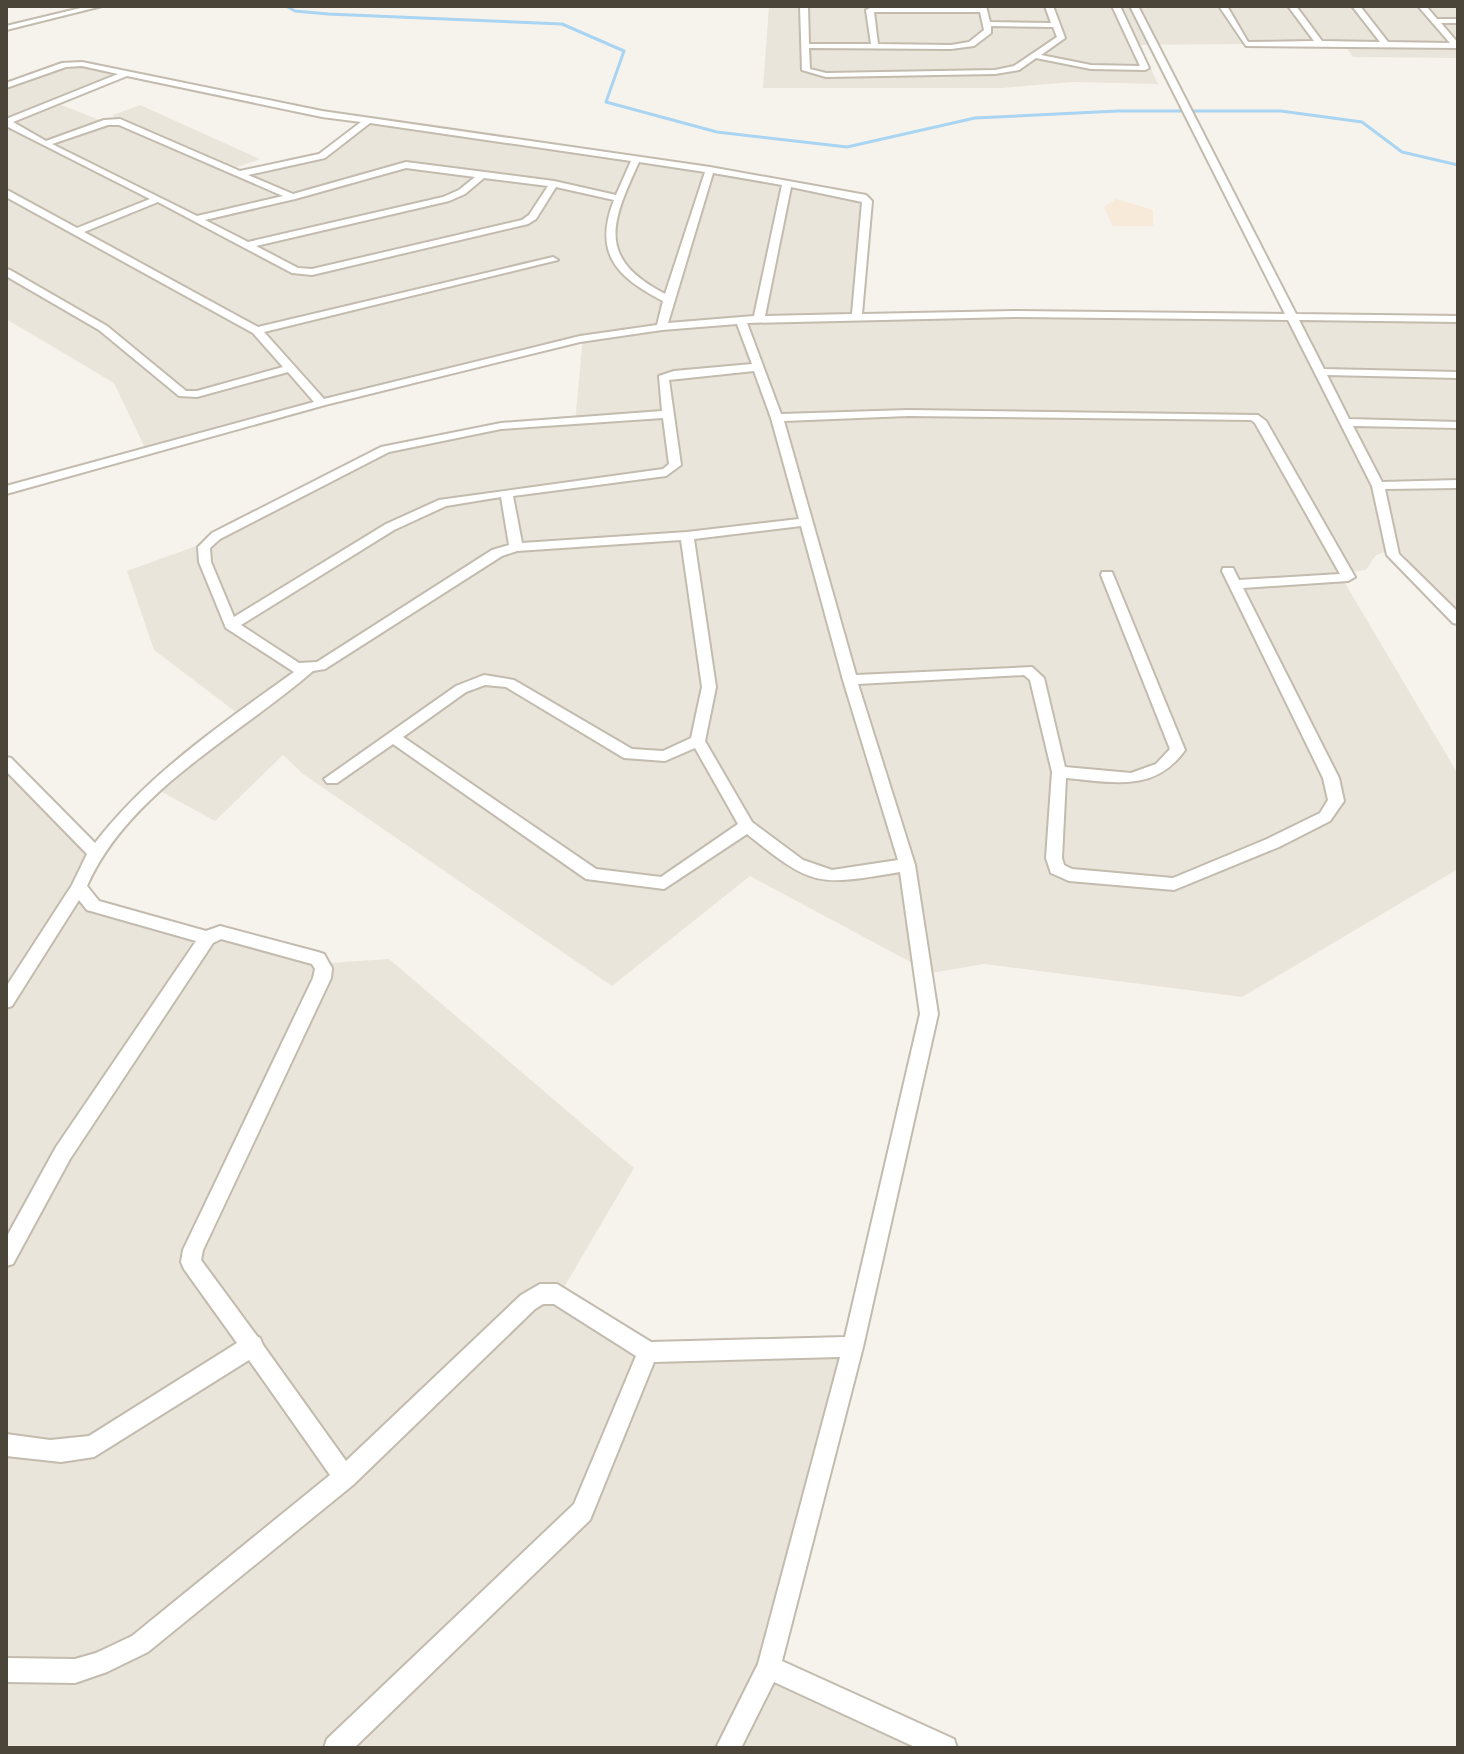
<svg xmlns="http://www.w3.org/2000/svg" width="1464" height="1754" viewBox="0 0 1464 1754" font-family="'Source Sans 3',sans-serif">
<rect width="100%" height="100%" fill="#f6f3ec"/>
<!-- residential -->
<path fill="#eae5da" d="M 769,6 L 1458,6 L 1458,58 L 1353,57 L 1343,43 L 1133,45 L 1143,68 L 1151,69 L 1158,84 L 1073,82 L 1002,88 L 763,88 Z
M 73,64 L 123,73 L 54,102 L 107,123 L 116,121 L 113,115 L 140,105 L 260,159 L 229,170 L 237,175 L 324,156 L 369,122 L 714,172 L 862,198 L 865,202 L 856,319 L 1015,316 L 1458,321 L 1458,612 L 1427,583 L 1398,548 L 1376,555 L 1366,570 L 1339,573 L 1458,774 L 1458,869 L 1242,997 L 984,964 L 931,973 L 750,876 L 612,986 L 303,774 L 283,755 L 215,821 L 162,792 L 245,719 L 154,650 L 127,571 L 221,537 L 385,451 L 503,429 L 575,423 L 583,336 L 324,400 L 145,448 L 114,383 L 6,319 L 6,87 Z
M 6,767 L 86,853 L 72,887 L 87,911 L 211,942 L 218,937 L 314,964 L 389,959 L 634,1168 L 556,1301 L 642,1356 L 842,1354 L 759,1671 L 917,1748 L 6,1748 Z"/>
<!-- commercial -->
<path fill="#f7ead8" d="M 1116,199 L 1153,210 L 1153,226 L 1113,226 L 1104,207 Z"/>
<g fill="none" stroke-linecap="round" stroke-linejoin="round">
<!-- stream -->
<path stroke="#a9d4f2" stroke-width="3" d="M 286,6 L 295,11 L 328,14 L 562,24 L 624,51 L 606,102 L 717,132 L 847,147 L 975,118 L 1118,111 L 1281,111 L 1362,122 L 1402,152 L 1458,165"/>
<defs>
<path id="street" d="M 89,6 L 102,6 L 6,30 L 6,26 Z
M 800,6 L 808,6 L 809,44 L 871,44 L 866,10 L 870,8 L 986,6 L 990,22 L 1051,23 L 1045,6 L 1053,6 L 1065,38 L 1041,55 L 1091,65 L 1140,66 L 1112,6 L 1120,6 L 1149,68 L 1145,70 L 1091,69 L 1036,58 L 1019,70 L 995,74 L 826,77 L 802,70 ZM 874,12 L 980,12 L 984,30 L 969,42 L 951,45 L 878,44 ZM 991,26 L 1053,27 L 1057,37 L 1014,66 L 995,70 L 826,73 L 810,69 L 809,48 L 951,49 L 974,46 L 991,33 Z
M 1130,6 L 1138,6 L 1296,314 L 1458,316 L 1458,322 L 1299,320 L 1324,369 L 1458,372 L 1458,378 L 1327,375 L 1349,419 L 1458,422 L 1458,428 L 1353,426 L 1382,482 L 1458,480 L 1458,488 L 1385,489 L 1399,554 L 1458,612 L 1458,624 L 1453,623 L 1387,555 L 1372,486 L 1288,320 L 1014,317 L 747,323 L 781,414 L 908,410 L 1258,415 L 1266,421 L 1355,577 L 1348,581 L 1243,588 L 1339,778 L 1344,801 L 1330,821 L 1279,847 L 1174,890 L 1069,881 L 1051,873 L 1046,858 L 1052,772 L 1030,680 L 1024,675 L 858,684 L 915,865 L 938,1014 L 863,1347 L 782,1661 L 954,1739 L 957,1748 L 917,1748 L 774,1682 L 741,1748 L 716,1748 L 758,1664 L 840,1357 L 654,1362 L 590,1520 L 354,1748 L 324,1748 L 327,1739 L 574,1504 L 636,1356 L 554,1304 L 543,1304 L 535,1309 L 353,1485 L 148,1652 L 107,1672 L 75,1683 L 6,1682 L 6,1658 L 75,1659 L 96,1653 L 132,1636 L 330,1475 L 249,1360 L 94,1457 L 61,1462 L 6,1456 L 6,1434 L 50,1440 L 89,1436 L 237,1343 L 184,1269 L 181,1262 L 183,1250 L 313,978 L 315,969 L 312,964 L 221,939 L 213,943 L 70,1159 L 13,1264 L 6,1266 L 6,1238 L 56,1147 L 196,941 L 87,910 L 79,900 L 12,1006 L 6,1008 L 6,987 L 72,885 L 87,854 L 6,771 L 6,757 L 11,758 L 95,843 C 148,774 224,722 294,672 L 226,628 L 199,562 L 198,547 L 212,533 L 381,447 L 501,423 L 662,411 L 659,376 L 674,371 L 752,364 L 737,324 L 662,330 L 580,342 L 325,405 L 6,494 L 6,486 L 314,402 L 288,372 L 197,397 L 179,396 L 99,330 L 6,276 L 6,269 L 10,270 L 107,326 L 186,391 L 197,391 L 283,367 L 253,333 L 6,197 L 6,190 L 9,191 L 77,228 L 150,199 L 6,126 L 6,119 L 118,74 L 82,66 L 66,67 L 6,88 L 6,83 L 62,63 L 82,62 L 322,111 L 710,167 L 866,195 L 872,201 L 862,314 L 1014,311 L 1285,314 ZM 127,76 L 322,117 L 361,122 L 319,154 L 240,171 L 120,119 L 104,120 L 46,141 L 13,122 ZM 370,123 L 631,161 L 616,195 L 554,181 L 406,162 L 293,194 L 248,175 L 325,158 ZM 108,125 L 119,125 L 283,196 L 197,216 L 52,144 ZM 639,162 L 705,172 L 665,294 C 596,258 611,223 639,162 ZM 406,168 L 475,177 L 459,190 L 443,197 L 248,242 L 205,220 L 295,199 ZM 713,173 L 782,185 L 754,316 L 668,323 ZM 484,178 L 548,186 L 529,215 L 522,220 L 312,269 L 298,268 L 256,246 L 449,201 L 465,194 ZM 556,187 L 614,200 C 593,254 617,277 663,301 L 657,325 L 580,336 L 324,399 L 264,332 L 558,260 L 553,257 L 258,327 L 84,232 L 158,202 L 292,273 L 312,275 L 528,224 L 536,219 ZM 791,187 L 862,202 L 852,314 L 765,316 ZM 754,371 L 771,418 L 799,519 L 687,532 L 522,543 L 513,496 L 666,476 L 681,465 L 669,380 ZM 908,416 L 1251,420 L 1255,423 L 1340,574 L 1239,580 L 1233,568 L 1223,568 L 1222,571 L 1323,778 L 1328,800 L 1320,813 L 1267,839 L 1173,878 L 1072,869 L 1064,865 L 1062,858 L 1066,778 C 1112,782 1155,793 1185,750 L 1112,572 L 1102,572 L 1101,575 L 1170,749 L 1156,764 L 1131,773 L 1065,767 L 1044,678 L 1032,667 L 856,675 L 784,421 ZM 663,418 L 669,464 L 663,469 L 439,500 L 386,524 L 234,617 L 211,562 L 210,548 L 220,539 L 389,452 L 501,429 ZM 501,497 L 509,545 L 492,550 L 317,662 L 299,663 L 241,625 L 394,530 L 446,506 ZM 801,526 L 843,680 L 898,860 L 832,870 L 803,860 L 752,822 L 705,741 L 716,687 L 694,539 ZM 681,540 L 702,687 L 691,738 L 663,751 L 632,749 L 514,680 L 484,675 L 456,686 L 324,779 L 327,783 L 337,783 L 393,744 L 586,879 L 664,889 L 747,834 C 813,887 817,886 900,872 L 920,1014 L 845,1337 L 651,1342 L 557,1284 L 540,1284 L 521,1295 L 346,1461 L 263,1345 L 260,1338 L 257,1336 L 201,1260 L 203,1250 L 331,978 L 332,968 L 324,954 L 318,952 L 220,926 L 206,931 L 99,901 L 87,886 C 128,792 238,736 313,671 L 325,669 L 502,556 L 517,551 ZM 485,685 L 506,687 L 624,758 L 665,761 L 695,748 L 738,824 L 661,877 L 596,869 L 403,737 L 466,692 Z
M 1219,6 L 1227,6 L 1248,42 L 1314,41 L 1288,6 L 1296,6 L 1322,41 L 1380,42 L 1352,6 L 1360,6 L 1388,42 L 1450,43 L 1418,6 L 1426,6 L 1437,19 L 1458,19 L 1458,23 L 1441,23 L 1458,43 L 1458,48 L 1246,46 Z"/>
</defs>
<!-- street casing -->
<use href="#street" stroke="#c2bbae" stroke-width="4"/>
<!-- street -->
<use href="#street" fill="#fff" fill-rule="evenodd"/>
</g>
<!-- border -->
<rect width="1464" height="1754" fill="none" stroke="#4b4439" stroke-width="16"/>
</svg>
